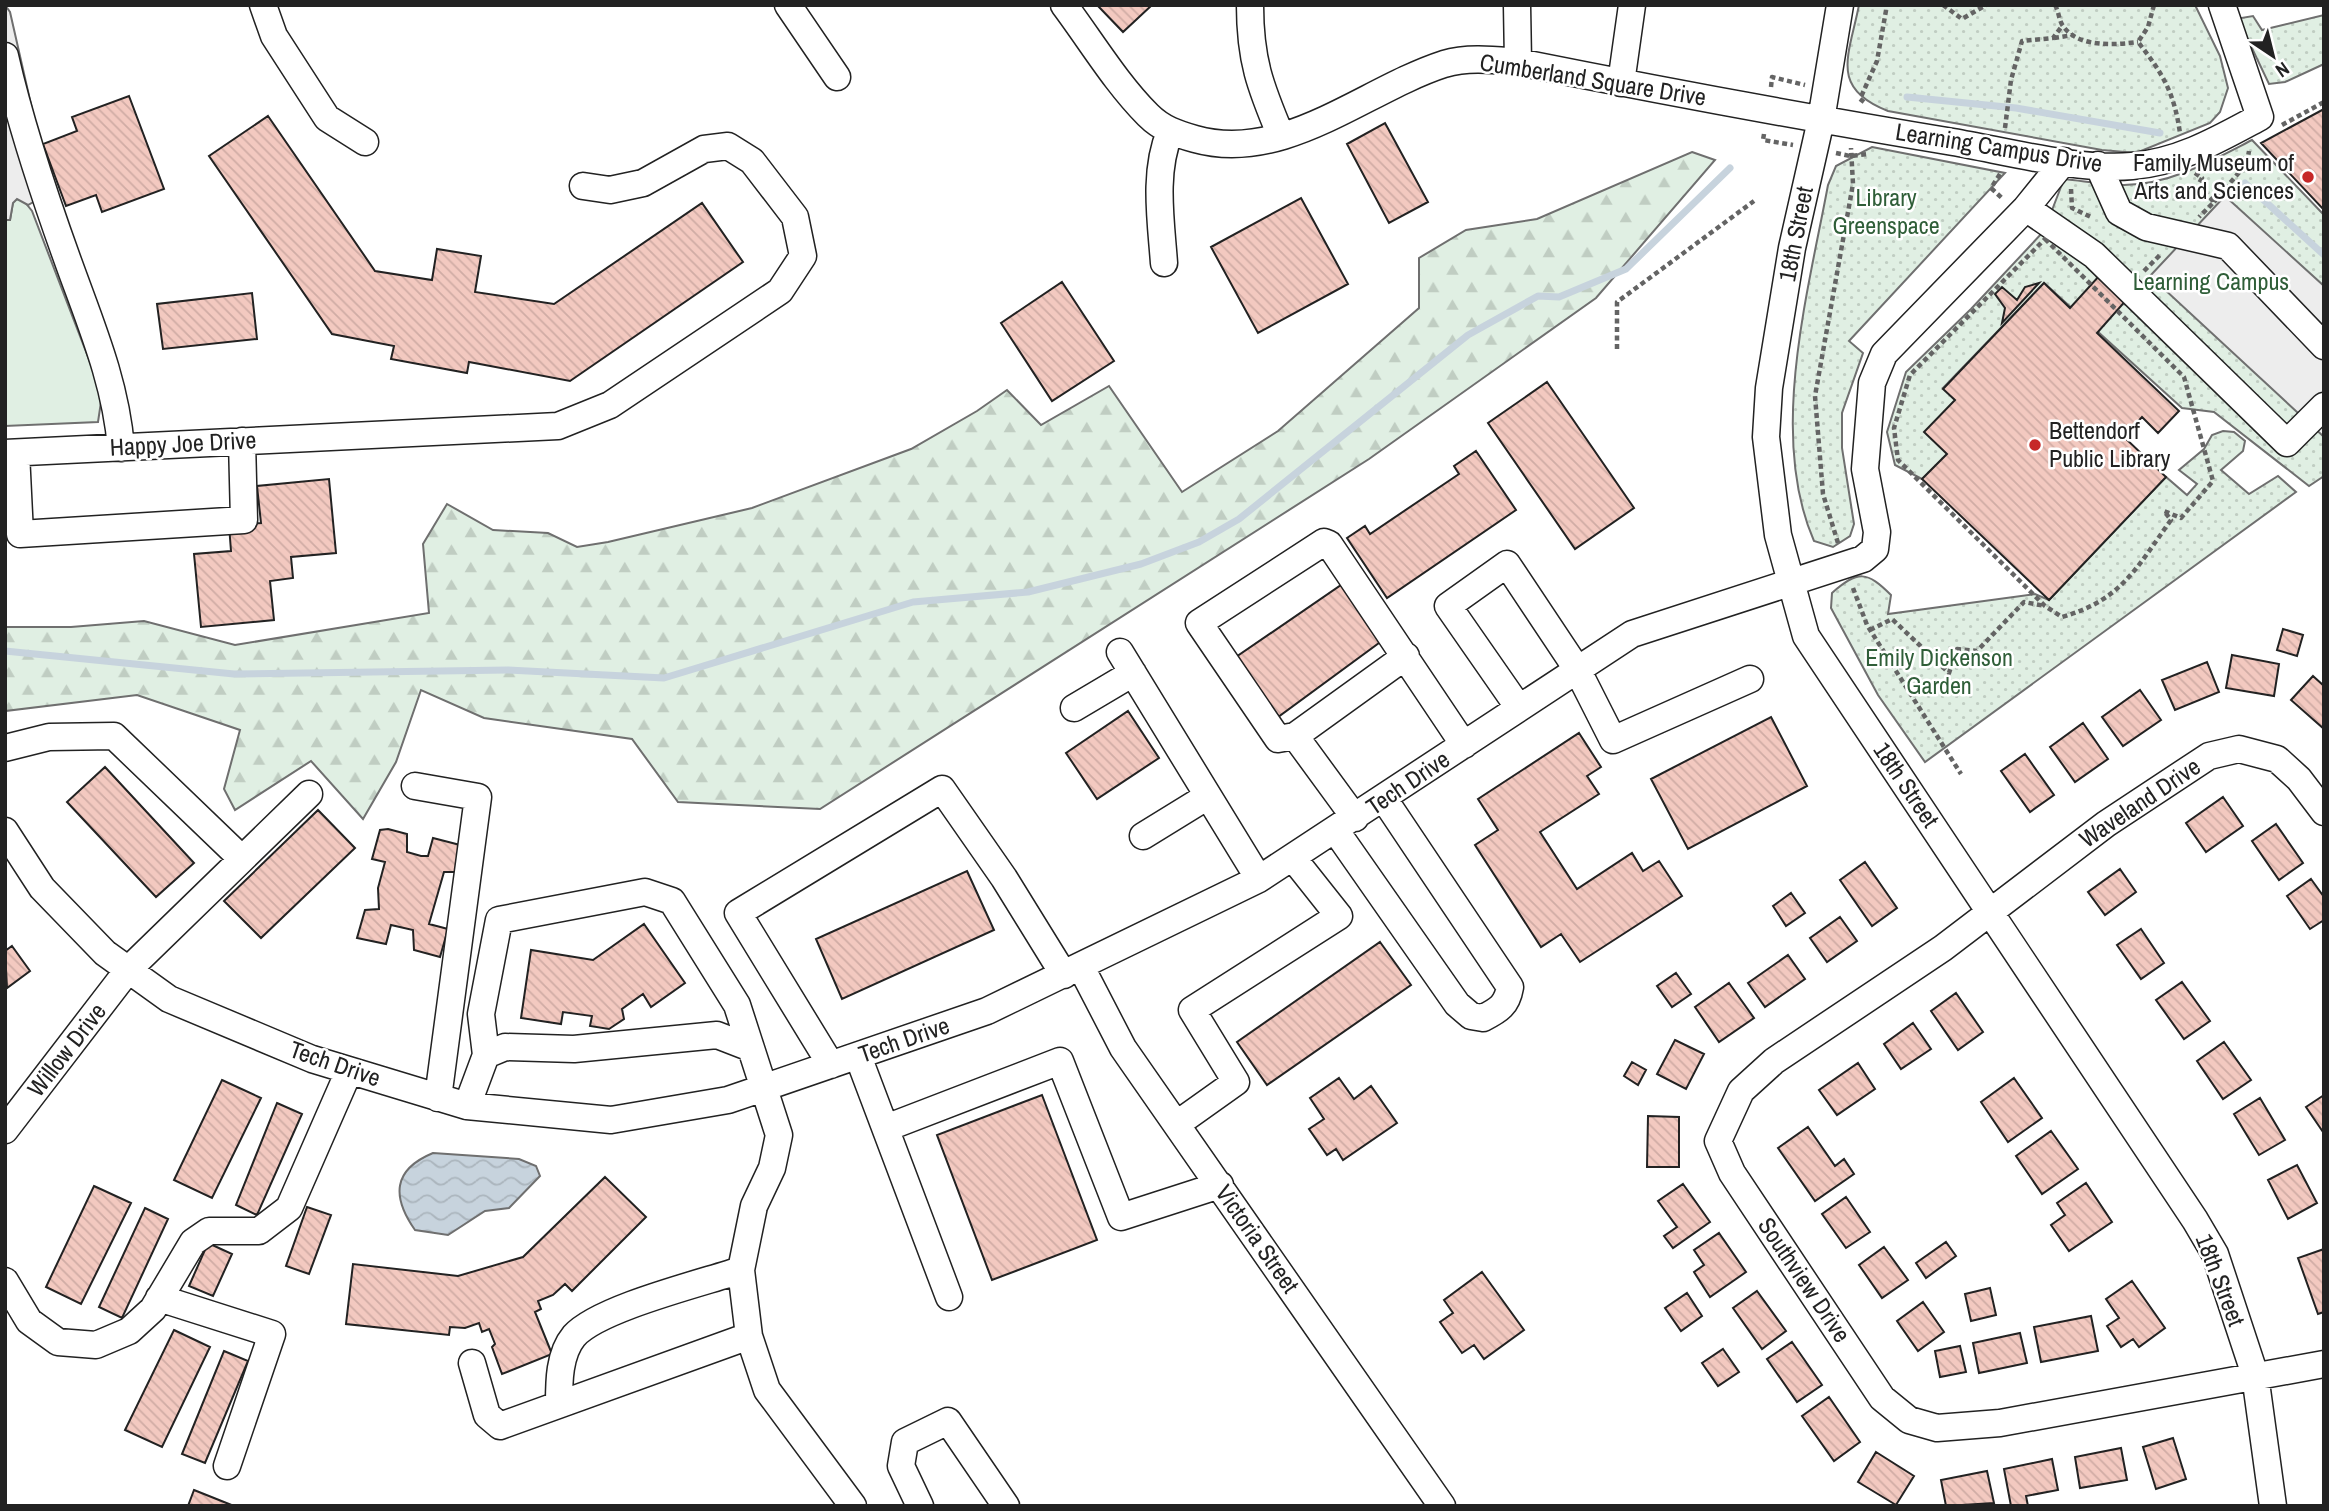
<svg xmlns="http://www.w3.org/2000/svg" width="2329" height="1511" viewBox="0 0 2329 1511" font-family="'Archivo Narrow',sans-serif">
<defs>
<pattern id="forest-firs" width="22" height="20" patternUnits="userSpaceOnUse" patternTransform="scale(1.75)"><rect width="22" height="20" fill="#e0efe3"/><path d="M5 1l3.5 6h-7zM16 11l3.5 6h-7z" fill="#c0cdc2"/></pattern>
<pattern id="park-dots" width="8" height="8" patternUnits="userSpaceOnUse" patternTransform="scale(1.75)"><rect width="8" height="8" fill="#e0efe3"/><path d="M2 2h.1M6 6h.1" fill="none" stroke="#c0cdc2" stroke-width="1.8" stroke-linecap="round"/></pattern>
<pattern id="water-waves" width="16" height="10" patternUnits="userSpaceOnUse" patternTransform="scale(1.75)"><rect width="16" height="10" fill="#c7d3dd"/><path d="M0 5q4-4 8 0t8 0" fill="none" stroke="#abb5bd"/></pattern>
<pattern id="building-back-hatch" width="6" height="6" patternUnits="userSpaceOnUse" patternTransform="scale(1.75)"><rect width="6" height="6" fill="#f3c9c0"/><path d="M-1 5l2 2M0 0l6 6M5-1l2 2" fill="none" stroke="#d0aca5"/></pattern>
</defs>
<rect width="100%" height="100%" fill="#fff"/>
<!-- green -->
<path fill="#e0efe3" stroke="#6f6f6f" stroke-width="2" d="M 17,199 L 24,201 L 32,211 L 98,383 L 101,402 L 98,422 L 5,426 L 5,220 L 10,220 L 13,202 Z"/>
<!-- forest -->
<path fill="url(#forest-firs)" stroke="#6f6f6f" stroke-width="2" d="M 1692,152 L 1715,160 L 1596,298 L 1369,459 L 820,809 L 678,802 L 632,739 L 484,718 L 421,690 L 396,762 L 363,819 L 311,761 L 235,810 L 224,789 L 240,730 L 137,695 L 5,711 L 5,627 L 71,627 L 144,621 L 235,645 L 429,613 L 423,544 L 447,504 L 493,530 L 548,533 L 577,547 L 608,542 L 752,508 L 911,449 L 977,411 L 1007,390 L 1041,425 L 1109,386 L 1182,492 L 1278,431 L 1419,308 L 1419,258 L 1466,230 L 1537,219 Z"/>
<!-- park -->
<path fill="url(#park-dots)" stroke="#6f6f6f" stroke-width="2" d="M 1859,5 L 2195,5 L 2220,56 L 2228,88 L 2220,112 L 2210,123 L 2136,153 L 2102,150 L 1888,111 C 1829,88 1849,56 1859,5 Z
M 2324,15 L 2324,64 L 2285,82 L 2269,84 L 2240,23 L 2241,18 L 2253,16 L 2262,30 Z
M 2252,140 L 2324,215 L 2324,476 L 2309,486 L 2214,412 L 2182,408 L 2044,283 L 1943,388 L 1955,400 L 1947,454 L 1922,479 L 1895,465 L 1887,432 L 1906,372 L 1971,309 L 2044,231 L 2064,179 C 2084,181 2105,185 2124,185 C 2170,185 2213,160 2252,140 Z
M 1872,147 L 2005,173 L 1849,341 L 1863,353 L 1842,413 L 1842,448 L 1854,524 L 1850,536 L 1833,547 L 1814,541 C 1768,436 1808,293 1828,185 L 1836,166 Z
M 2223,431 L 2234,432 L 2245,441 L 2243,451 L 2221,470 L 2249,494 L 2278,476 L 2296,492 L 1925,762 L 1878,695 L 1831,608 L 1832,593 C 1858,570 1867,571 1891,595 L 1888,614 L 2035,594 L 2049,600 L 2166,477 L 2187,495 L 2197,484 L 2179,470 L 2204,449 L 2212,435 Z"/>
<!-- parking -->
<path fill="#ededed" stroke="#6f6f6f" stroke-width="2" d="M 5,5 L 10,12 L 35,122 L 35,201 L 28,205 L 17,199 L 13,203 L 10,220 L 5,220 Z
M 2225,196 L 2324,286 L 2324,437 L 2150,276 Z"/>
<!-- water -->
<path fill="url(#water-waves)" stroke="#6f6f6f" stroke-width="2" d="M 433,1153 L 519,1159 L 536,1166 L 540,1176 L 509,1208 L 485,1211 L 448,1235 L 415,1230 C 392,1197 392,1170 433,1153 Z"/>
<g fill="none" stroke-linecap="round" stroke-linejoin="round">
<!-- stream -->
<path stroke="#c7d3dd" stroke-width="7" d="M 1907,97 L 2016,108 L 2160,133
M 2245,183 L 2324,255
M 5,651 L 234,674 L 508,670 L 664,678 L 913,602 L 1028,592 L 1141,564 L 1199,542 L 1239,519 L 1468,335 L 1538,296 L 1559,297 L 1626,269 L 1730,168"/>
</g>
<!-- building -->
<path fill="url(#building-back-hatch)" stroke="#222" stroke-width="2" d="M 1097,5 L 1152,5 L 1123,32 Z
M 129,96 L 164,189 L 102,212 L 96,195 L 66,206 L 43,144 L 77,131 L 72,117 Z
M 2324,109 L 2324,210 L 2261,143 Z
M 268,116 L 375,271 L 432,280 L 437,249 L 481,256 L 475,292 L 554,304 L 702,203 L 743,262 L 570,381 L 469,362 L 467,373 L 391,359 L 394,346 L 332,334 L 209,156 Z
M 1385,123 L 1428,202 L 1389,223 L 1347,144 Z
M 1301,198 L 1348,284 L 1258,333 L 1211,247 Z
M 2099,276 L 2129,297 L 2097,333 L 2179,411 L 2158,433 L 2142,417 L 2124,437 L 2166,477 L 2049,600 L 1922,479 L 1947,454 L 1924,432 L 1955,400 L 1943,389 L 2044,283 L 2070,308 Z
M 1062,282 L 1114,361 L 1052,401 L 1001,323 Z
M 2039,283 L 2002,323 L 2005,308 L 1995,294 L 2002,287 L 2017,300 L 2025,287 Z
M 252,293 L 257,339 L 163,349 L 157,304 Z
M 1547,382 L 1634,508 L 1575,549 L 1488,423 Z
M 1476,451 L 1516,510 L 1387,598 L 1347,538 L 1365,526 L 1370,534 L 1459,474 L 1454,466 Z
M 329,479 L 336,553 L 291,557 L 293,578 L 270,581 L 274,620 L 201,627 L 194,554 L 231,551 L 229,525 L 261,523 L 257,486 Z
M 1344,583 L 1383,640 L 1274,720 L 1233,659 Z
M 2283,629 L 2303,635 L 2297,656 L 2277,650 Z
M 2232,655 L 2279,664 L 2274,696 L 2226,688 Z
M 2207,662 L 2219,692 L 2175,710 L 2162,680 Z
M 2313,676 L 2324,686 L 2324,729 L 2291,700 Z
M 2140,690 L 2161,720 L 2123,746 L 2102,717 Z
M 1128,711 L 1159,758 L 1097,799 L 1066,753 Z
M 1771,717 L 1807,786 L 1688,849 L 1651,779 Z
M 2083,723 L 2108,759 L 2075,782 L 2050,747 Z
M 1579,733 L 1601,767 L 1587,776 L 1599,794 L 1540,832 L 1577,889 L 1632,853 L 1643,871 L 1659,861 L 1682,896 L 1580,962 L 1561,934 L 1541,947 L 1475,845 L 1498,830 L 1478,799 Z
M 2025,754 L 2054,795 L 2030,812 L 2001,771 Z
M 105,767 L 194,863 L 156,897 L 67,802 Z
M 2223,797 L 2243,826 L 2206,852 L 2186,823 Z
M 318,810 L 355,848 L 261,938 L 224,901 Z
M 2276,824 L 2303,863 L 2279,880 L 2252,841 Z
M 388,829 L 407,834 L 407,852 L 421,856 L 428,856 L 433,838 L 464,846 L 457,872 L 444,872 L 429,924 L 448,929 L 440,957 L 414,950 L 413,930 L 391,925 L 386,944 L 357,938 L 365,910 L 379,909 L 378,888 L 385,862 L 372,859 L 380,830 Z
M 1865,862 L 1897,908 L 1872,926 L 1840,880 Z
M 2120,869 L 2136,892 L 2105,915 L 2088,892 Z
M 967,871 L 994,930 L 842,999 L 816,939 Z
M 2311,879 L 2324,897 L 2324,920 L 2310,929 L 2287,896 Z
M 1791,893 L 1805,913 L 1786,926 L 1773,906 Z
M 1840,917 L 1857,941 L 1827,962 L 1810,938 Z
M 644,924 L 685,983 L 651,1007 L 643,994 L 622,1009 L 624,1019 L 609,1029 L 590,1026 L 592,1016 L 563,1012 L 561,1024 L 521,1018 L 531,950 L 593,960 Z
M 2141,929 L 2164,963 L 2141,979 L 2117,945 Z
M 1380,942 L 1411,985 L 1267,1085 L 1237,1042 Z
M 12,946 L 30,971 L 7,988 L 5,951 Z
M 1788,955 L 1805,979 L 1765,1007 L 1748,983 Z
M 1676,973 L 1691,994 L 1672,1007 L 1657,986 Z
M 2182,982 L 2210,1021 L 2184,1039 L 2156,1000 Z
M 1729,983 L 1754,1018 L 1719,1042 L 1695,1007 Z
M 1956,993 L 1983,1032 L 1958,1050 L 1931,1011 Z
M 1913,1023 L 1931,1049 L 1901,1069 L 1884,1044 Z
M 1675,1040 L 1704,1054 L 1686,1089 L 1657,1074 Z
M 2224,1042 L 2251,1080 L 2223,1099 L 2197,1061 Z
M 1632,1062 L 1646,1070 L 1638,1085 L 1624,1076 Z
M 1858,1063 L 1875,1089 L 1837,1115 L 1819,1090 Z
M 1339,1078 L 1354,1099 L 1371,1086 L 1397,1123 L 1343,1160 L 1336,1149 L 1327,1155 L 1309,1129 L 1324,1119 L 1310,1098 Z
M 2014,1078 L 2042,1118 L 2008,1142 L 1981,1102 Z
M 222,1080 L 261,1098 L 212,1198 L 174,1180 Z
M 1042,1095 L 1097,1240 L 992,1280 L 937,1135 Z
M 2324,1095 L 2324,1131 L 2323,1132 L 2306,1107 Z
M 2260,1098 L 2285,1140 L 2259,1155 L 2234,1114 Z
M 277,1103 L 302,1114 L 257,1215 L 236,1205 Z
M 1648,1116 L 1679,1117 L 1679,1167 L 1647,1167 Z
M 1808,1127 L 1835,1166 L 1844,1159 L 1854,1174 L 1815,1201 L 1778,1148 Z
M 2051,1131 L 2078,1169 L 2042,1194 L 2016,1156 Z
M 2297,1165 L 2317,1203 L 2288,1219 L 2268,1180 Z
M 605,1177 L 646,1217 L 572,1291 L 565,1284 L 553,1295 L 538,1301 L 541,1309 L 535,1312 L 552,1354 L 502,1374 L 492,1347 L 495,1344 L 489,1329 L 482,1332 L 479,1323 L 465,1328 L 450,1327 L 449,1335 L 346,1324 L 353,1264 L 458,1276 L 523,1257 Z
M 2086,1183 L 2112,1222 L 2069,1251 L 2051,1225 L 2065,1215 L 2057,1203 Z
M 1683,1184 L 1710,1222 L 1673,1248 L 1664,1236 L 1677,1227 L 1658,1201 Z
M 94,1186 L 131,1203 L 81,1304 L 46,1287 Z
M 1846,1197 L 1870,1232 L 1846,1248 L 1822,1214 Z
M 307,1207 L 331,1215 L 309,1274 L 286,1266 Z
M 145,1208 L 168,1219 L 122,1318 L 99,1307 Z
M 1719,1233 L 1746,1272 L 1710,1297 L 1694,1272 L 1704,1265 L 1694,1250 Z
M 1946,1242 L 1956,1256 L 1926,1278 L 1916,1263 Z
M 208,1243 L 232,1254 L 213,1296 L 189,1286 Z
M 1884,1247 L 1908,1280 L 1882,1298 L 1859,1265 Z
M 2324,1249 L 2324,1312 L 2318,1314 L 2298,1258 Z
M 1482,1272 L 1524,1330 L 1484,1359 L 1474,1345 L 1462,1353 L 1440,1322 L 1453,1313 L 1444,1300 Z
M 2132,1281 L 2165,1328 L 2139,1347 L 2133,1339 L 2121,1347 L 2107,1326 L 2119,1318 L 2106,1299 Z
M 1990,1288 L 1996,1315 L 1971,1321 L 1965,1294 Z
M 1757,1291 L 1786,1331 L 1762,1349 L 1733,1308 Z
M 1687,1293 L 1702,1316 L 1681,1331 L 1665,1308 Z
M 1923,1302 L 1944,1332 L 1918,1351 L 1897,1321 Z
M 2091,1316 L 2098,1351 L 2041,1362 L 2034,1327 Z
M 174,1330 L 210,1347 L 162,1447 L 125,1430 Z
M 2020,1333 L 2027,1363 L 1979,1373 L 1973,1343 Z
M 1792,1342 L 1822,1385 L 1797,1402 L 1767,1359 Z
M 1960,1346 L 1966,1372 L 1940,1377 L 1935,1351 Z
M 1723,1349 L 1739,1372 L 1718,1386 L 1702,1363 Z
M 224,1351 L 248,1361 L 205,1463 L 182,1454 Z
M 1829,1397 L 1860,1442 L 1834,1461 L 1802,1416 Z
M 2173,1438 L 2186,1479 L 2156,1489 L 2143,1447 Z
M 2121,1448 L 2127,1480 L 2080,1488 L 2075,1457 Z
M 1876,1452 L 1914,1476 L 1896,1505 L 1858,1482 Z
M 2052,1459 L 2058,1490 L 2026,1496 L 2028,1506 L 2011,1506 L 2004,1469 Z
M 1987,1471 L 1994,1503 L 1946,1506 L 1941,1480 Z
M 194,1490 L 234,1506 L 188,1506 Z"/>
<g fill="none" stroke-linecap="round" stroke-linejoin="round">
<defs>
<path id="minor" d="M 263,5 L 274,36 L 327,118 L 365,142
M 788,5 L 837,77
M 1064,5 C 1091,41 1116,83 1148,115 C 1162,129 1177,134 1195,139 C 1284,164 1364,90 1444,64 C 1469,57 1493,60 1518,62 C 1663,91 1808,118 1953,142 C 2005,151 2080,171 2132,166 C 2180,162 2219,139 2260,117 L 2222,5
M 1250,5 C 1250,60 1260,86 1281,136
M 1517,5 L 1518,62
M 1840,5 L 1821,120 L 1792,248 L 1769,388 L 1766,437 L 1778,535 L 1806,636 L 2195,1220 L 2215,1254 L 2255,1375 L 2273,1506
M 5,56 C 21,127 44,195 69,264 C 91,325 116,383 121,448
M 1621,83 L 1632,5
M 2098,165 L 2119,212 L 2146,227 L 2228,246 L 2324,346
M 2026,208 L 2094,255 L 2287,443 L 2324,406
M 1164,263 C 1161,221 1153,172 1170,132
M 5,453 L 558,426 L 610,405 L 780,291 L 803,256 L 795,217 L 752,161 L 728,146 L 704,149 L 643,183 L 610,190 L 583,186
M 16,453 L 20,534 L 244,520 L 242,441
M 1120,652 L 1259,879
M 1406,656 L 1295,736 L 1278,739 L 1199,623 L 1324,542 L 1329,544 L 1464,745
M 1074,708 L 1133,673
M 1519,708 L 1448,606 L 1507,564 L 1577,669 L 1613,740 L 1750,679
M 1295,736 L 1355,818
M 5,748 L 49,737 L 114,736 L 242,859
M 415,786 L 478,797 L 438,1098
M 2324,812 L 2299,779 L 2277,759 L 2239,749 L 2209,756 L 2106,824 L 1943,948 L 1774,1061 L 1741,1091 L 1718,1141 L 1732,1173 L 1882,1398 L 1909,1420 L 1937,1428 L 2000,1423 L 2324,1364
M 5,831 L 42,888 L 105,953 L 169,999 L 312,1059 L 467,1106 L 611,1120 L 728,1100 L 987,1011 L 1259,879 L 1632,634 L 1863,559 L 1875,549 L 1877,532 L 1865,469 L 1872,383 L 1884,354 L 2026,208 L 2064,161
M 1336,831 L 1457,1004 L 1471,1016 L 1483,1018 C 1499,1010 1507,1005 1510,987 L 1384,799
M 1143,836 L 1208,796
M 1081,967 L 1123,1048 L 1442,1506
M 486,1055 L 481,1014 L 499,920 L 645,892 L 672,901 L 737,1005 L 779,1135 L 772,1168 L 754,1206 L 741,1270 L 749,1336 L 767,1390 L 853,1506
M 858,1056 L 949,1297
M 831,1065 L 738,913 L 942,789 L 1004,878 L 1064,975
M 467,1106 L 486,1055 L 505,1047 L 574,1049 L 717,1035 L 748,1047
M 1177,1124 L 1236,1082 L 1192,1010 L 1339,916 L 1293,858
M 886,1128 L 1060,1061 L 1121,1217 L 1220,1185
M 5,1130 L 128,970 L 309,794
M 5,1281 L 29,1321 L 58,1342 L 96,1345 L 129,1331 L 153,1309 L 193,1242 L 209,1231 L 259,1231 L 289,1208 L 349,1071
M 159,1298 L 272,1334 L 227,1466
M 472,1363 L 487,1415 L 500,1426 L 749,1336
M 559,1404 C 559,1382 559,1354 574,1336 C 599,1308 702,1283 741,1270
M 920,1506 L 901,1466 L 905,1442 L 948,1421 L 1006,1506"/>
</defs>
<!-- minor casing -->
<use href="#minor" stroke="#222" stroke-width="29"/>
<!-- path -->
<path stroke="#646464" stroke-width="4.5" stroke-dasharray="5 3.5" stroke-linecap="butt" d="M 1943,5 L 1962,19 L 1986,5
M 2055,5 C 2059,12 2059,21 2063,26 C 2078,48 2115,45 2138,42
M 2154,5 L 2148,27 L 2138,42 C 2163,74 2174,92 2180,133
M 2054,38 L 2073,35
M 1771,87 L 1772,77 L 1805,85
M 1864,102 L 1860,99 L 1877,61 L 1887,5
M 2282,125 L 2324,102
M 2005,128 L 2011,80 L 2022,41 L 2053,38 L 2062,26
M 1764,134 L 1763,140 L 1793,145
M 1836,153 L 1850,156 L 1869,154
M 2195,173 L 2202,178 L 2198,185 L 2214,202 L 2199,217
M 2000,174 L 1991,188 L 2003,199
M 2071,189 L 2072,208 L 2093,218
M 2214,202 L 2247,163 L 2249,151
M 2045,239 L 2184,377 L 2213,481 L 2181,518 L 2164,511 L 2171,520 C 2137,567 2122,600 2062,617 L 2045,606 L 1898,460 L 1894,428 L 1910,375 Z
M 2144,271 L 2160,255
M 1617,349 L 1617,302 L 1754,201
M 1838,543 L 1823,494 L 1815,396 L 1853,184 L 1851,148
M 1853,588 L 1867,625 L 1961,774
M 1870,630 L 1892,619 L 1949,673 L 1957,649 L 1977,651 L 2024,602 L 2045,606"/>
<!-- minor -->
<use href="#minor" stroke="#fff" stroke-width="26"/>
</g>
<!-- markers -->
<g fill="#c62828" stroke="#fff" stroke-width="2.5">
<circle cx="2308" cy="177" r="7"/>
<circle cx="2035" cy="445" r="7"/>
</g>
<g text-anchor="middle" stroke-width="5" stroke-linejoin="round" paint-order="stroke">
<!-- street labels -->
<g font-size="24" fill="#222" stroke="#fff">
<text transform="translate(1593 80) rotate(9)" y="8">Cumberland Square Drive</text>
<text transform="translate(1999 148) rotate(9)" y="8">Learning Campus Drive</text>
<text transform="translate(1796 234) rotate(-79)" y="8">18th Street</text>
<text transform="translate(183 444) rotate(-3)" y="8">Happy Joe Drive</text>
<text transform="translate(1408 783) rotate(-34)" y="8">Tech Drive</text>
<text transform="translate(1906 785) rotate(56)" y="8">18th Street</text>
<text transform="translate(2140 803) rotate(-34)" y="8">Waveland Drive</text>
<text transform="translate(904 1040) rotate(-19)" y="8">Tech Drive</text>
<text transform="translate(67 1050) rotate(-52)" y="8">Willow Drive</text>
<text transform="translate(335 1064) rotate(19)" y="8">Tech Drive</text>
<text transform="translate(1257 1239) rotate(55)" y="8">Victoria Street</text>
<text transform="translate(1804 1280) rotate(56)" y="8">Southview Drive</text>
<text transform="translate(2220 1280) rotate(69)" y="8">18th Street</text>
</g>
<!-- poi labels -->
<g font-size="24" fill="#222" stroke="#fff" text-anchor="end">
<text x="2294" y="171">Family Museum of<tspan x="2294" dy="28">Arts and Sciences</tspan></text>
<text x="2049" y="439" text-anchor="start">Bettendorf<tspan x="2049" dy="28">Public Library</tspan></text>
</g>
<!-- park labels -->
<g font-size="24" fill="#2f5e38" stroke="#fff">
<text x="1886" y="206">Library<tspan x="1886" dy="28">Greenspace</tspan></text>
<text x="2211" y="290">Learning Campus</text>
<text x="1939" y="666">Emily Dickenson<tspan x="1939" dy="28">Garden</tspan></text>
</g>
</g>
<!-- border -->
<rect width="2329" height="1511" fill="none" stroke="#222222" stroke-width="14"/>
<!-- north arrow -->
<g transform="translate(2273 56) rotate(145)" stroke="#ffffff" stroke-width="5" paint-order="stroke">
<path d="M0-5L12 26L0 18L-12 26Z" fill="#222222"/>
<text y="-10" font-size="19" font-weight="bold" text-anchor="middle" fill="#222222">N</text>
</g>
</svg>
